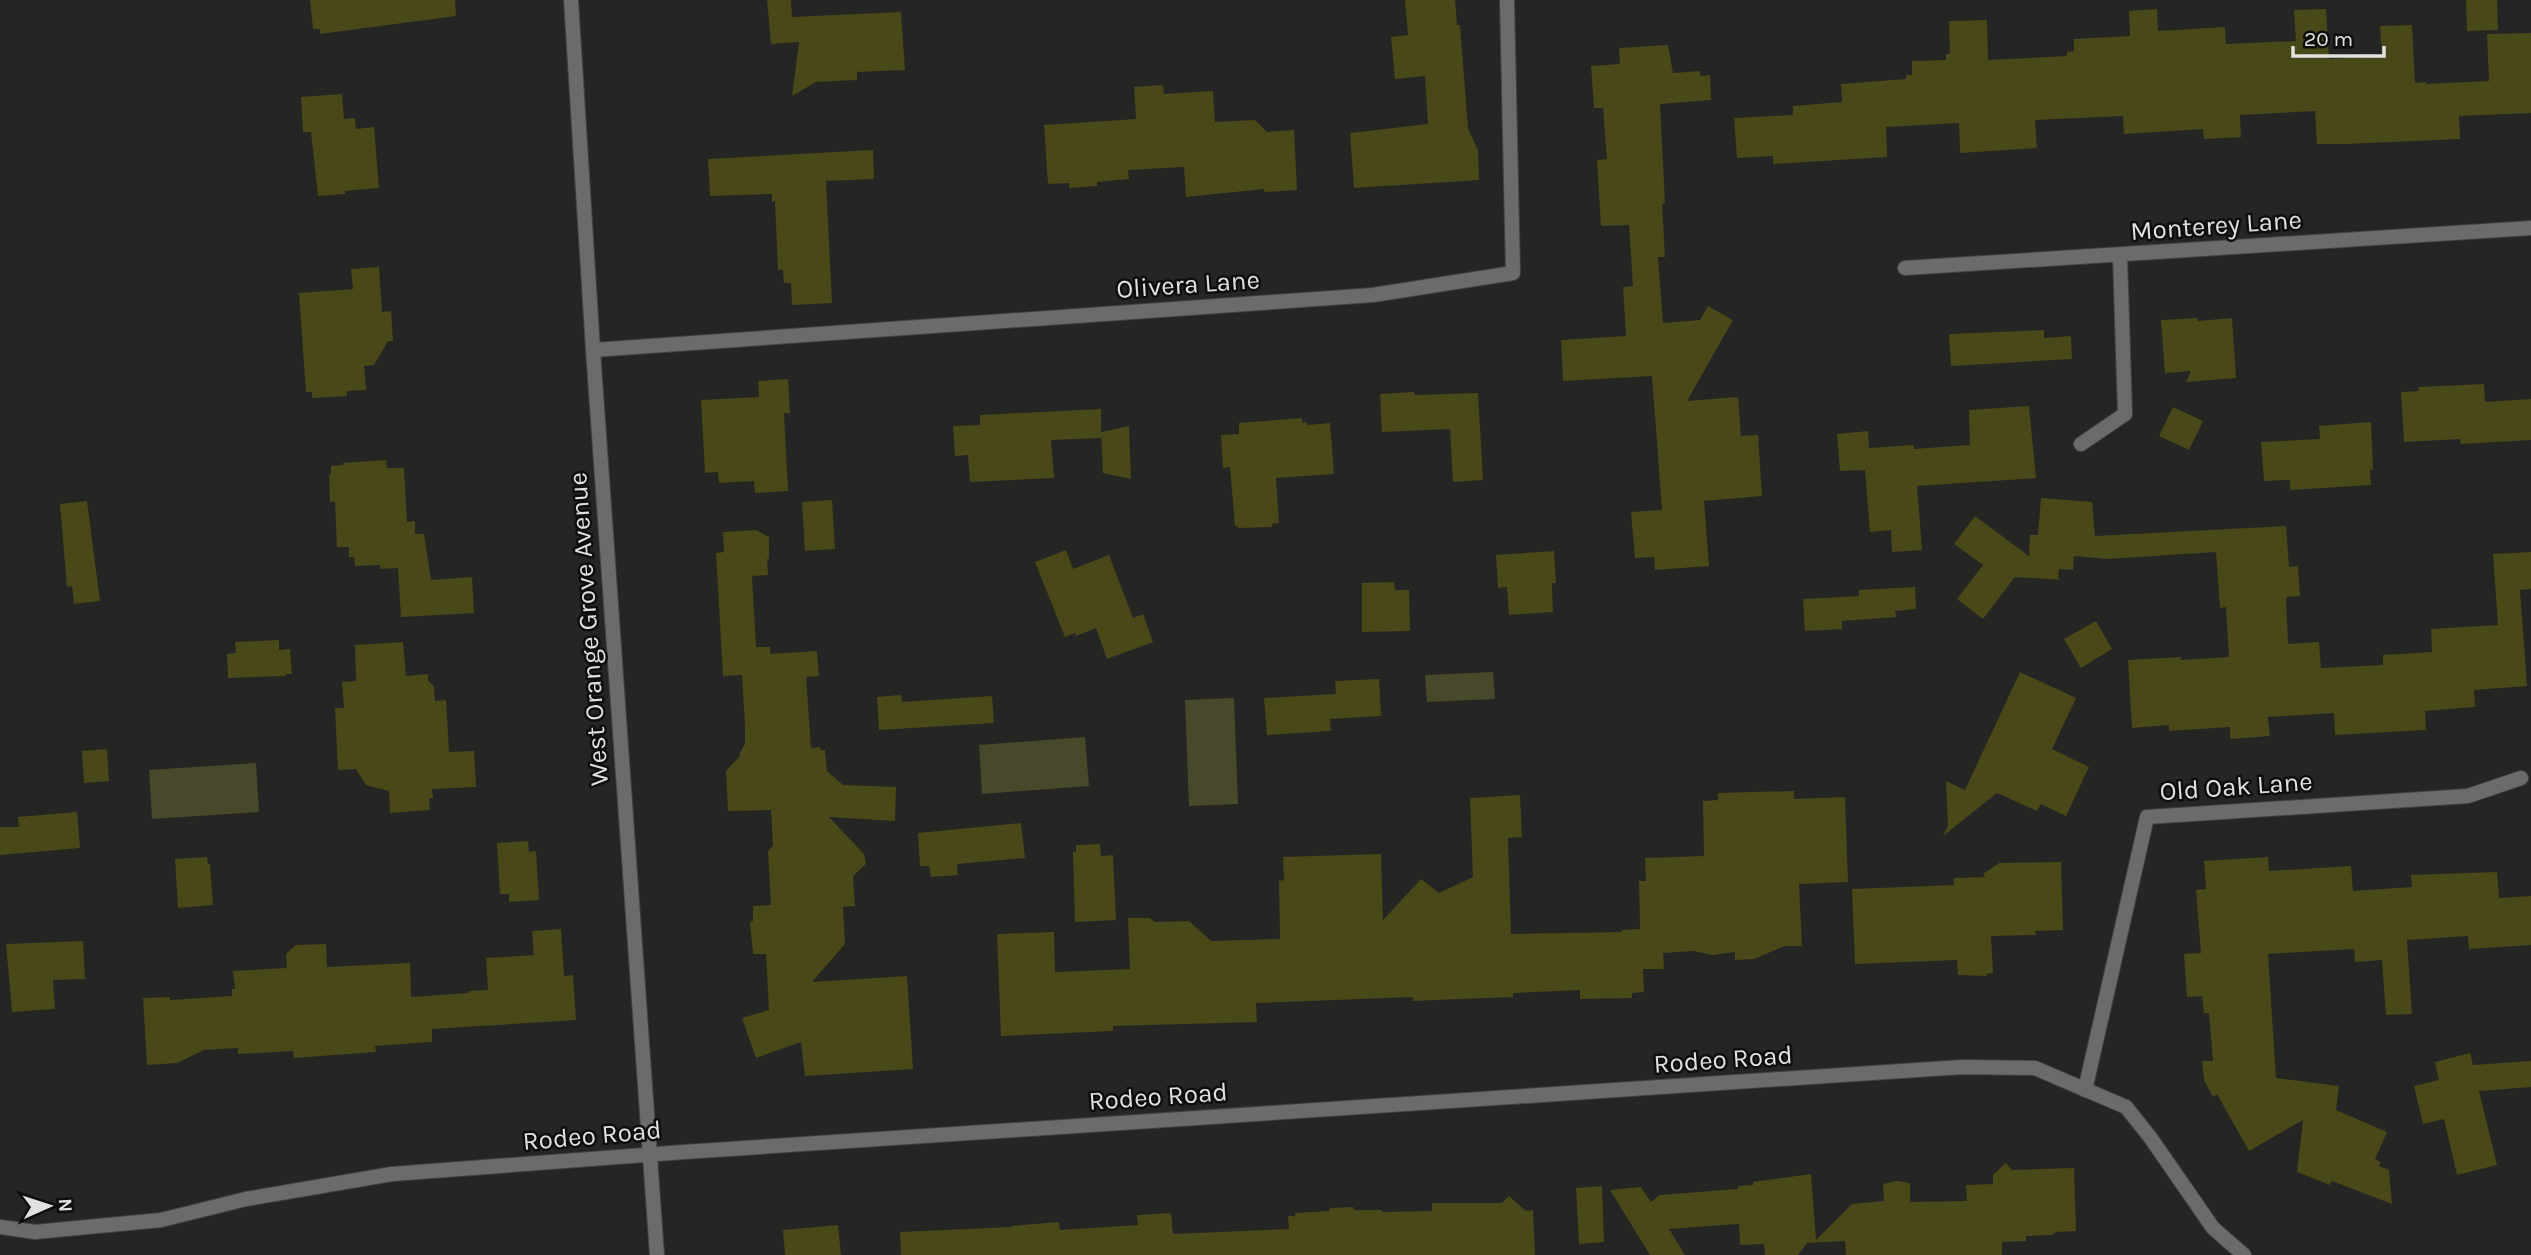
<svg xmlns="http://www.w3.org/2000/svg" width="2531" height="1255" viewBox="0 0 2531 1255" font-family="Karla,sans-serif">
<rect width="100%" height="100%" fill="#252523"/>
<!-- green -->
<path fill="#48482b" d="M 1493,672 L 1495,699 L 1427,702 L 1425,675 Z
M 1234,698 L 1238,804 L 1189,806 L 1185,700 Z
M 1085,737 L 1089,786 L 982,794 L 979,745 Z
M 256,763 L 259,812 L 152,819 L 149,770 Z"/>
<!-- building -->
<path fill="#484819" d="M 310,0 L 455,0 L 456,16 L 320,34 L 320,29 L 313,29 Z
M 767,0 L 791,0 L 792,17 L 901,12 L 905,70 L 857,72 L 857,80 L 816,82 L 792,96 L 799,42 L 771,44 Z
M 1405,0 L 1455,0 L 1457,25 L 1460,25 L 1468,129 L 1478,150 L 1479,180 L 1354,188 L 1350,133 L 1428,124 L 1425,76 L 1395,79 L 1391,37 L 1408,35 Z
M 2466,0 L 2497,0 L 2498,30 L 2467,31 Z
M 2157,9 L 2158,31 L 2225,27 L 2226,44 L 2296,41 L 2294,10 L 2326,9 L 2329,59 L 2382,56 L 2380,26 L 2412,25 L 2415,83 L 2426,82 L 2426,84 L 2489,81 L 2487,34 L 2531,33 L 2531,113 L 2459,116 L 2460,139 L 2346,144 L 2317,144 L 2315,111 L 2240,115 L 2241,137 L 2204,139 L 2203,129 L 2124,134 L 2123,116 L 2035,120 L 2037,148 L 1960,153 L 1959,123 L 1886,127 L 1887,157 L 1773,164 L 1773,156 L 1737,158 L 1734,118 L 1793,115 L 1793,106 L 1842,102 L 1841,84 L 1906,79 L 1906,75 L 1912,75 L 1912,61 L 1946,60 L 1946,54 L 1950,54 L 1949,21 L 1987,20 L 1988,60 L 2067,56 L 2067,52 L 2074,51 L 2074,39 L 2130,36 L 2129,11 Z
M 1668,45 L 1673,73 L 1700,71 L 1700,76 L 1710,75 L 1711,100 L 1660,104 L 1665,203 L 1662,204 L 1665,257 L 1658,257 L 1663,323 L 1700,320 L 1708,306 L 1733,320 L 1687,401 L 1738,397 L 1741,436 L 1758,435 L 1762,496 L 1704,501 L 1709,566 L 1655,570 L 1654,557 L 1635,558 L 1631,512 L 1662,510 L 1652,376 L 1563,381 L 1561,340 L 1626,336 L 1623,287 L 1633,286 L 1629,225 L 1601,226 L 1597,160 L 1607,159 L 1603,108 L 1594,108 L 1591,66 L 1620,64 L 1619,48 Z
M 1163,85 L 1164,94 L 1213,91 L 1215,122 L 1255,120 L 1267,132 L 1294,130 L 1297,190 L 1264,192 L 1264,189 L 1186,197 L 1184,167 L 1128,170 L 1129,179 L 1097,182 L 1097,186 L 1069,188 L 1069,183 L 1048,184 L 1044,125 L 1136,119 L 1134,87 Z
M 342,94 L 344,119 L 355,118 L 356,129 L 374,127 L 379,188 L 345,191 L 345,194 L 318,196 L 311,132 L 303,132 L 301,97 Z
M 873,150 L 874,179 L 826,181 L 832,303 L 792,305 L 791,283 L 784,283 L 783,270 L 778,270 L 775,201 L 772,202 L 772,194 L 710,196 L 708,159 Z
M 379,267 L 382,312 L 391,311 L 393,341 L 388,341 L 374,365 L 364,366 L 366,390 L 347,391 L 347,396 L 312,398 L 312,392 L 306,392 L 299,293 L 353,289 L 351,269 Z
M 2197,318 L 2198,321 L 2232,318 L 2236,378 L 2186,382 L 2191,371 L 2165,373 L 2161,320 Z
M 2044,330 L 2044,338 L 2071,336 L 2072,359 L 1951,366 L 1949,334 Z
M 788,379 L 790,413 L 784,413 L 788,491 L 755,493 L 754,481 L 719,483 L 718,472 L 705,473 L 701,400 L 759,397 L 758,381 Z
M 2484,384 L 2485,402 L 2531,399 L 2531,440 L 2461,444 L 2460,439 L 2404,442 L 2401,392 L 2419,391 L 2418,387 Z
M 1414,392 L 1415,395 L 1478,393 L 1483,480 L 1453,482 L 1450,429 L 1382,432 L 1380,394 Z
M 2029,406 L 2036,478 L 1917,486 L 1922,550 L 1892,552 L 1891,530 L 1870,532 L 1865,470 L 1840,471 L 1837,434 L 1868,431 L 1869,448 L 1914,445 L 1914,449 L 1970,445 L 1969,410 Z
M 2173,407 L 2203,421 L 2189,450 L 2159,436 Z
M 1101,409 L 1101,438 L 1051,440 L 1054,478 L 970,482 L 968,455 L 955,456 L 953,426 L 980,425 L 980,415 Z
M 1302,418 L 1302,423 L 1307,422 L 1307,425 L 1330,423 L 1334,474 L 1276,478 L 1279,523 L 1272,524 L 1272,527 L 1238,528 L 1238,526 L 1235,526 L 1230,467 L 1223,468 L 1221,435 L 1239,434 L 1239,423 Z
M 2371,422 L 2373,470 L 2370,470 L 2371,485 L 2290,490 L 2290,480 L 2264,481 L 2261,442 L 2320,439 L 2319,426 Z
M 1129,426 L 1131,479 L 1103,473 L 1101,432 Z
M 386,460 L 387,468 L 404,468 L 407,522 L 415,521 L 415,534 L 424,534 L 431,580 L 472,577 L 474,613 L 401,617 L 398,568 L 380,569 L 380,565 L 355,566 L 354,557 L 349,557 L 349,547 L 337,547 L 335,502 L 330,502 L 329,474 L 331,474 L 331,466 L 343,465 L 343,463 Z
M 2041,498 L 2092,502 L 2095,536 L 2286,526 L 2289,567 L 2298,566 L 2300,596 L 2286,597 L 2288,644 L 2319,642 L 2321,668 L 2383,665 L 2383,655 L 2432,652 L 2431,629 L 2498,625 L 2493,554 L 2531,552 L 2531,589 L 2520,590 L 2527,686 L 2474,690 L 2475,707 L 2425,711 L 2426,730 L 2335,735 L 2334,713 L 2268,717 L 2270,736 L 2230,739 L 2230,727 L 2169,731 L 2169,725 L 2132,728 L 2128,660 L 2181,657 L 2181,660 L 2229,657 L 2226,607 L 2220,608 L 2216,552 L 2108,559 L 2074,556 L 2073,570 L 2059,569 L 2058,578 L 2061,580 L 2015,577 L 1983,619 L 1957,599 L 1983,565 L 1954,544 L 1975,516 L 2029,556 L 2030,535 L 2038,535 Z
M 832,500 L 835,549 L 805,551 L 802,502 Z
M 87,501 L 100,601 L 74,604 L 72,586 L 67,587 L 60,504 Z
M 756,530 L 769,537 L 769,559 L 767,559 L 768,575 L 752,576 L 756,647 L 770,647 L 770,654 L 817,651 L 819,676 L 806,677 L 811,748 L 820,747 L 821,750 L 825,750 L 827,771 L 843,785 L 896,787 L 895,821 L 829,817 L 864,854 L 866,864 L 853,876 L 855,906 L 843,907 L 845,944 L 812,982 L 907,976 L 913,1069 L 805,1076 L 801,1042 L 756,1058 L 742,1018 L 769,1010 L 766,954 L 753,954 L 750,922 L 753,921 L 753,906 L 771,905 L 768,851 L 773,846 L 771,810 L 728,811 L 726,771 L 740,756 L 740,753 L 745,744 L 745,726 L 742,675 L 723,676 L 716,553 L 724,552 L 723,532 Z
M 1066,550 L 1073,569 L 1109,555 L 1133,618 L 1143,614 L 1153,642 L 1107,659 L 1096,628 L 1076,636 L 1075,633 L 1065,637 L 1035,562 Z
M 1554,551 L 1556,583 L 1552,583 L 1553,612 L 1509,615 L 1507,587 L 1498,588 L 1496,555 Z
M 1394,582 L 1395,590 L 1409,590 L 1410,631 L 1362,632 L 1362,583 Z
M 1915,587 L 1916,609 L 1895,611 L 1896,617 L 1842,621 L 1842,629 L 1805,631 L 1803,599 L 1859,596 L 1859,590 Z
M 2096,621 L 2112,649 L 2081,668 L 2064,639 Z
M 279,640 L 279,650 L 290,649 L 292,674 L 286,674 L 286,676 L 228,678 L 227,654 L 236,653 L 235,642 Z
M 403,642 L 406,676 L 428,674 L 428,681 L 434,686 L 435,701 L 446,700 L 449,752 L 474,751 L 476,787 L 432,789 L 433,798 L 429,798 L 430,810 L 390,813 L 389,791 L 366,785 L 356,769 L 338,770 L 335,708 L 344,708 L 342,682 L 356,681 L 355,645 Z
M 2020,672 L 2076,698 L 2052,749 L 2089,767 L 2066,816 L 2041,804 L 2037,811 L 1997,793 L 1943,836 L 1948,826 L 1946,781 L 1965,790 Z
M 1379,679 L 1381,716 L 1330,719 L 1331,731 L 1267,735 L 1264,698 L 1336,694 L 1335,681 Z
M 901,695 L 902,702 L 992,696 L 994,723 L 879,730 L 877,697 Z
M 107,749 L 109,781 L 84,783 L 82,751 Z
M 1794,791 L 1794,799 L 1845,797 L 1848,882 L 1799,884 L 1802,946 L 1785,946 L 1754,959 L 1735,960 L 1735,952 L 1713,955 L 1694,951 L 1663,953 L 1664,969 L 1643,969 L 1644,992 L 1632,993 L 1632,998 L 1580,999 L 1580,990 L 1513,993 L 1513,997 L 1460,999 L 1413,1001 L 1413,997 L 1256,1003 L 1257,1022 L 1113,1026 L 1113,1031 L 1001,1036 L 997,934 L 1054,932 L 1055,972 L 1130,969 L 1128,918 L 1150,918 L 1155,922 L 1189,921 L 1211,941 L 1280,939 L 1279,881 L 1284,880 L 1283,857 L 1314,856 L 1381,854 L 1383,920 L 1421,879 L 1439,893 L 1473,877 L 1470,798 L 1520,795 L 1522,837 L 1508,838 L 1511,934 L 1622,932 L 1622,930 L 1640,929 L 1639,881 L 1646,881 L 1645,858 L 1704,856 L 1703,801 L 1718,800 L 1718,793 Z
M 77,812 L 80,848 L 0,855 L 0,827 L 19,827 L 18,817 Z
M 1021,823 L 1025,858 L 957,864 L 958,875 L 931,877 L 929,866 L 920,866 L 918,833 Z
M 528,841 L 529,852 L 536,851 L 539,900 L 509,902 L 509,894 L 500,894 L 497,843 Z
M 1100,844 L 1101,856 L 1113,855 L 1116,920 L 1075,922 L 1073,852 L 1076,852 L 1076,845 Z
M 207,857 L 208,864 L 210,864 L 213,905 L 178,908 L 175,859 Z
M 2268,857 L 2269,871 L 2351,866 L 2353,891 L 2412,887 L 2411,875 L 2497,872 L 2499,898 L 2531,896 L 2531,945 L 2469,949 L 2468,936 L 2407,940 L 2412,1014 L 2386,1015 L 2382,960 L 2355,962 L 2354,949 L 2268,954 L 2276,1078 L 2339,1086 L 2336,1110 L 2387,1132 L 2375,1159 L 2380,1162 L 2379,1166 L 2389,1170 L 2392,1204 L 2332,1181 L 2330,1185 L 2297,1172 L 2303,1120 L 2249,1151 L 2217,1094 L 2213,1097 L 2204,1080 L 2202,1061 L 2213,1061 L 2209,1013 L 2204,1013 L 2202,996 L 2187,997 L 2184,954 L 2201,953 L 2196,890 L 2206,889 L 2204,861 Z
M 2061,862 L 2063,930 L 2035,931 L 2036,935 L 1991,936 L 1993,973 L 1986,974 L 1987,976 L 1958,975 L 1957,960 L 1855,964 L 1852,889 L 1954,885 L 1954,878 L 1985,877 L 1983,874 L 1999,863 Z
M 561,929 L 564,976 L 573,975 L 576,1020 L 432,1029 L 432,1042 L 375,1046 L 376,1052 L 294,1058 L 293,1051 L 238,1054 L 238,1048 L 204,1050 L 177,1063 L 147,1065 L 143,998 L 170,997 L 170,1000 L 232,996 L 232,989 L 235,989 L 233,971 L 287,968 L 286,954 L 296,945 L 326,944 L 327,967 L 410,963 L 411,997 L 469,993 L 469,991 L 488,990 L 486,958 L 534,955 L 532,931 Z
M 83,941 L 85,979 L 53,980 L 55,1009 L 12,1012 L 6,944 Z
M 2470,1053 L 2473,1065 L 2531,1061 L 2531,1087 L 2479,1091 L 2497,1165 L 2457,1175 L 2444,1119 L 2423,1124 L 2414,1086 L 2439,1080 L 2435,1062 Z
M 2006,1163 L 2012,1170 L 2074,1168 L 2076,1231 L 2056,1232 L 2052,1235 L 2026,1236 L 2026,1241 L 2002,1242 L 2002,1255 L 1846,1255 L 1845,1241 L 1807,1243 L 1798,1255 L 1765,1255 L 1764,1244 L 1740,1245 L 1739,1224 L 1669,1229 L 1685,1255 L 1650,1255 L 1610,1190 L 1641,1187 L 1651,1202 L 1660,1195 L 1738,1189 L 1738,1186 L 1753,1185 L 1753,1182 L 1811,1174 L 1816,1240 L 1852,1204 L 1884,1201 L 1883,1184 L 1897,1181 L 1910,1183 L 1910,1202 L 1967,1201 L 1966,1185 L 1993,1184 L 1993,1175 Z
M 1602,1186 L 1604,1242 L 1579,1244 L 1576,1188 Z
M 1509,1196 L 1526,1211 L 1533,1210 L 1535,1255 L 901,1255 L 900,1232 L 1012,1227 L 1011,1226 L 1059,1222 L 1060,1230 L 1138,1225 L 1137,1215 L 1171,1213 L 1173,1234 L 1289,1229 L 1288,1216 L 1295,1216 L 1295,1213 L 1330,1211 L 1330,1208 L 1353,1207 L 1354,1210 L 1382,1210 L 1382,1212 L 1432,1211 L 1432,1203 L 1502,1203 Z
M 838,1225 L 841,1255 L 785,1255 L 783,1230 Z"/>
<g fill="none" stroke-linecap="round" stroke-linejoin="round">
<defs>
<path id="street" d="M 571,0 L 593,350 L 657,1255
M 1905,268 L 2531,228
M 593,350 L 1373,295 L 1513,273 L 1507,0
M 2081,444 L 2125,414 L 2120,256
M 2085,1090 L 2147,817 L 2468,796 L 2521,778
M 0,1227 L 35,1232 L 161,1220 L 246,1199 L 392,1174 L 684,1152 L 1962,1067 L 2035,1068 L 2126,1107 L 2150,1137 L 2213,1228 L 2244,1255"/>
</defs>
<!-- street casing -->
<use href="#street" stroke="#434341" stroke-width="16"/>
<!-- street -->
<use href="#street" stroke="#6b6b6c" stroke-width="14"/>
</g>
<g text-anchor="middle" stroke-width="5" stroke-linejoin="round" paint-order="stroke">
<!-- street labels -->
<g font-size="26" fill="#e1e1df" stroke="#0e0e0d">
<text transform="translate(2216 225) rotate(-4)" y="9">Monterey Lane</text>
<text transform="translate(1188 284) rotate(-4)" y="9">Olivera Lane</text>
<text transform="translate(588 629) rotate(-94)" y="9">West Orange Grove Avenue</text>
<text transform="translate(2236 786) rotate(-4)" y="9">Old Oak Lane</text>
<text transform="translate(1723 1059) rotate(-4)" y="9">Rodeo Road</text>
<text transform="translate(1158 1096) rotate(-4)" y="9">Rodeo Road</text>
<text transform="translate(592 1135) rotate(-5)" y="9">Rodeo Road</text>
</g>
</g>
<!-- north arrow -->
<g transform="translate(49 1206) rotate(87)" stroke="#0e0e0d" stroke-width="5" paint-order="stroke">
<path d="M0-5L12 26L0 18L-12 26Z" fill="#e1e1df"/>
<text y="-10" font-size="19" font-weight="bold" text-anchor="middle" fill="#e1e1df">N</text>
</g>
<!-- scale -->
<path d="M2293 46v10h91v-10" fill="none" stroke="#e1e1df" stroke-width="3.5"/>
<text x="2304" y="46" font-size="21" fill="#e1e1df" stroke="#0e0e0d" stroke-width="5" paint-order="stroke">20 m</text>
</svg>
